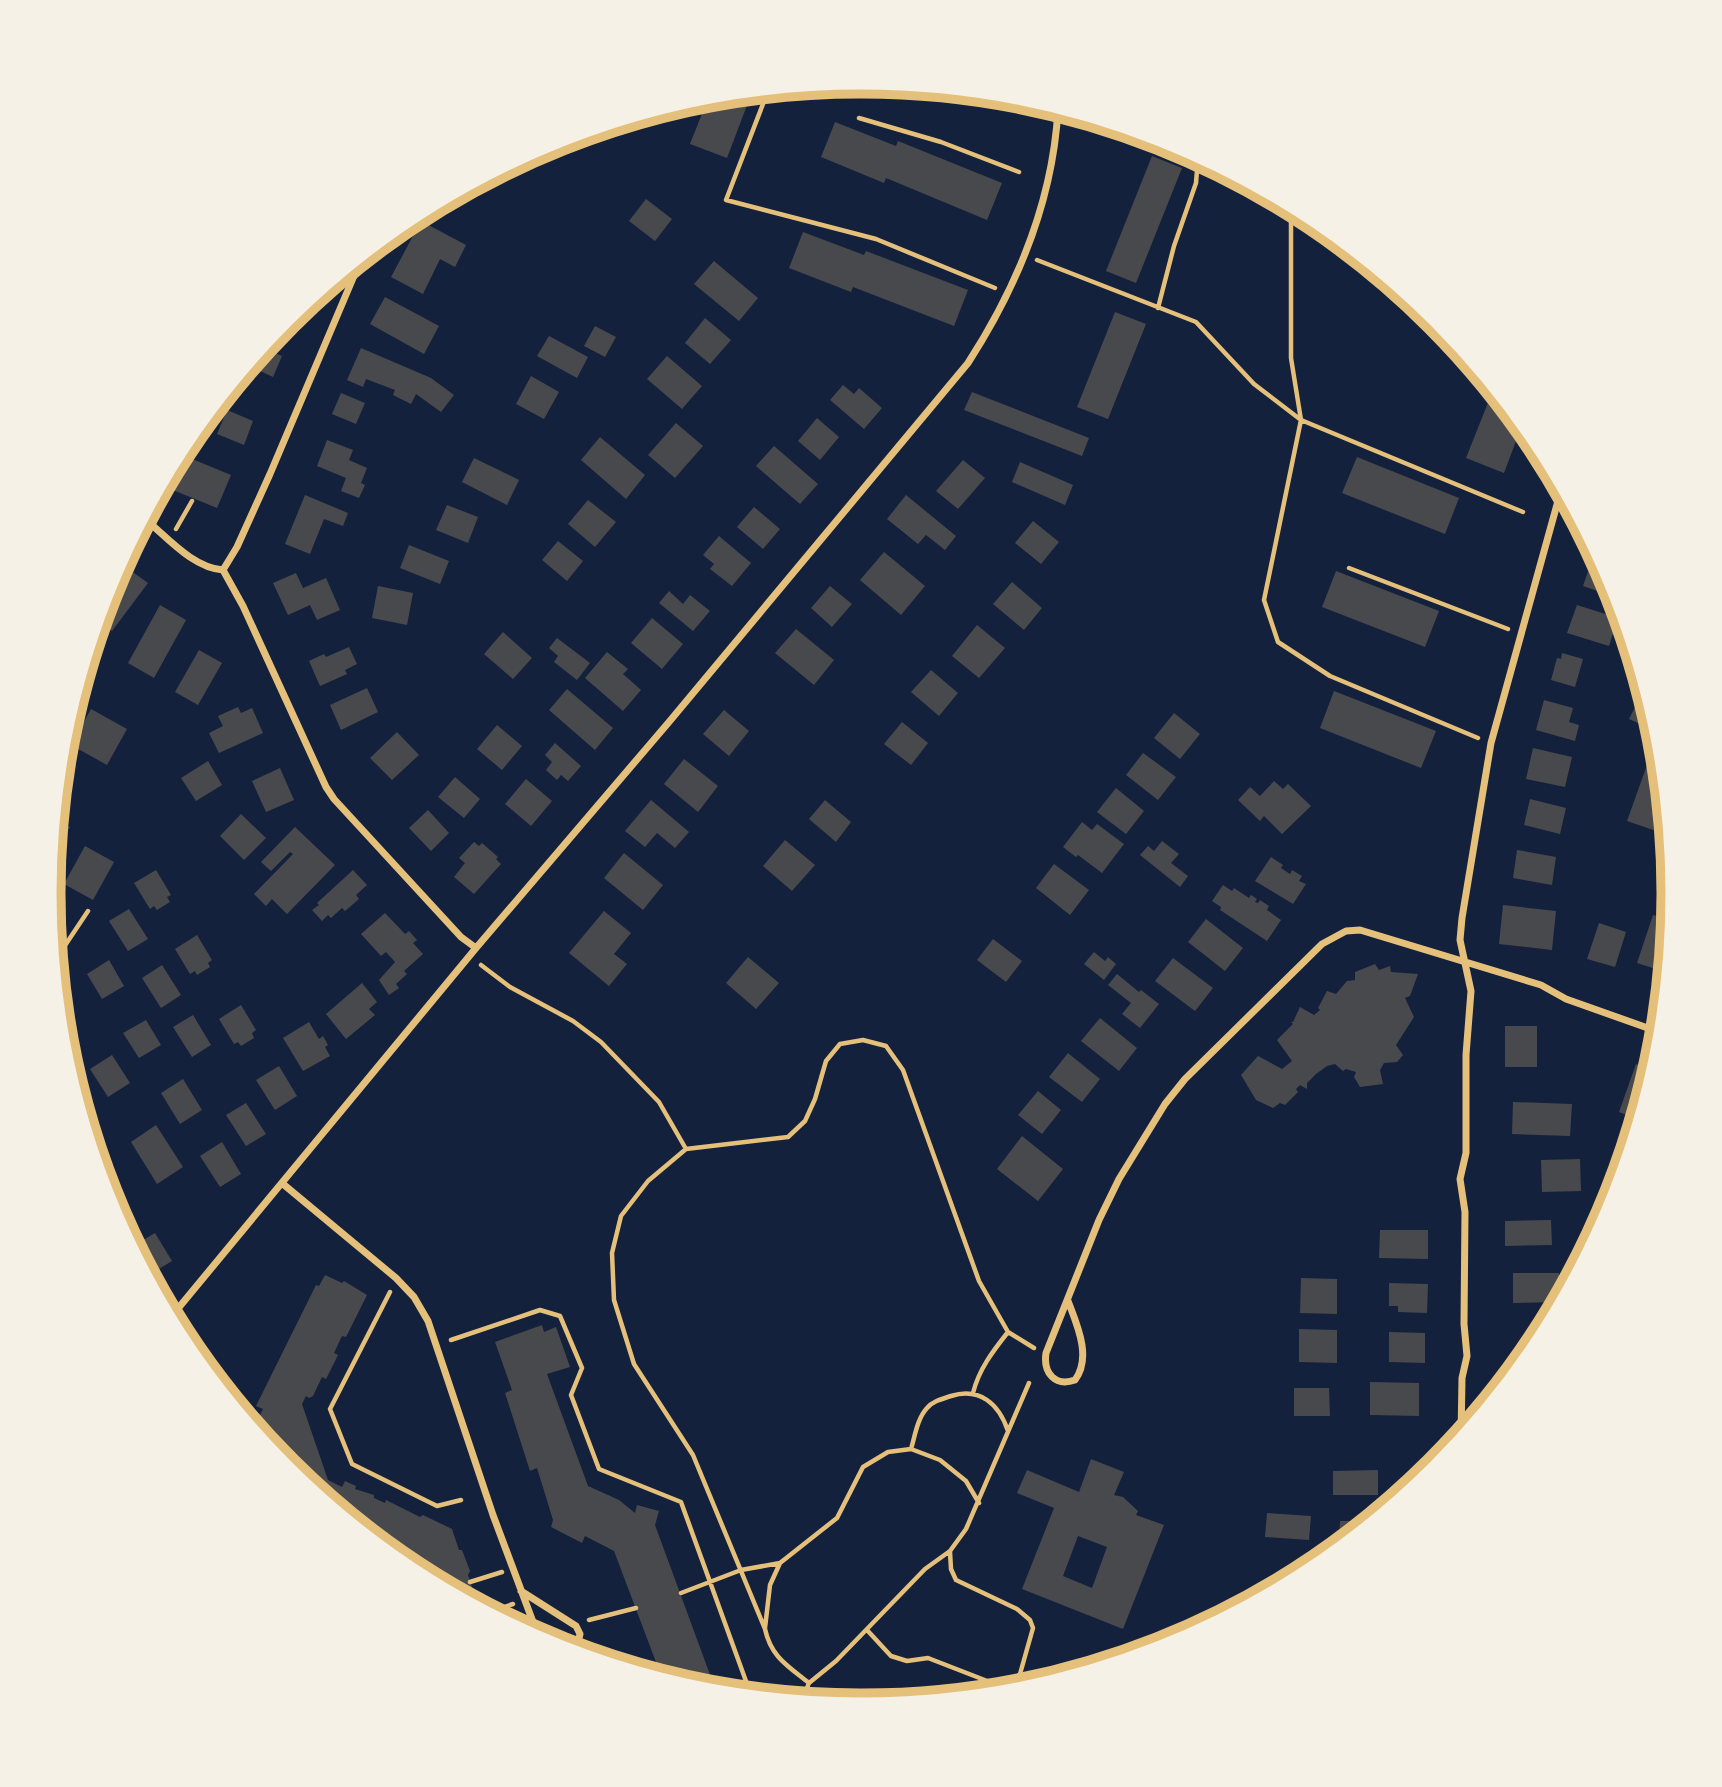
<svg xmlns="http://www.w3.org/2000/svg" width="1722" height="1787" viewBox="0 0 1722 1787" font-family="'PT Sans Narrow',sans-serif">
<rect width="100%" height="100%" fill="#14213d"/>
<!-- building -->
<path fill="#48494c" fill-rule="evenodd" d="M 752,92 L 727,158 L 690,144 L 709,96 Z
M 835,122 L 896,146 L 898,141 L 1002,183 L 987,220 L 886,178 L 884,183 L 821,157 Z
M 1152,156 L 1182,168 L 1136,283 L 1106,271 Z
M 646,199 L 672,219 L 655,241 L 629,221 Z
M 421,221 L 466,245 L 455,267 L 440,259 L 423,294 L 391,277 Z
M 803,232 L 864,255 L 866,251 L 968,290 L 954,326 L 853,287 L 851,292 L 789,268 Z
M 714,261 L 758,298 L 739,321 L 694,284 Z
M 385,297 L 439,326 L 424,354 L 370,324 Z
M 1115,312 L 1146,324 L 1108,419 L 1077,407 Z
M 705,318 L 731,340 L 710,364 L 685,343 Z
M 595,326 L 616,337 L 605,357 L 584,346 Z
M 549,336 L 588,357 L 577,378 L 537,356 Z
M 263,348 L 282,356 L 273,377 L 249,366 Z
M 361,348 L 431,378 L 454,395 L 441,412 L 416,394 L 411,404 L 393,395 L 395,390 L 366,379 L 363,387 L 347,380 Z
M 667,356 L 702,386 L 682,409 L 647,379 Z
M 531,376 L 559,392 L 544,419 L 516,404 Z
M 843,385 L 854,394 L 859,388 L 882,408 L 864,429 L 830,400 Z
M 1493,390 L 1522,425 L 1504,473 L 1466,458 Z
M 972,392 L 1089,438 L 1082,456 L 964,410 Z
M 341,393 L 365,403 L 356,424 L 332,414 Z
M 227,410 L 253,421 L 244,445 L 217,434 Z
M 817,418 L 839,437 L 820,460 L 798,441 Z
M 676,423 L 703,446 L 675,478 L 648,455 Z
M 600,437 L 645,475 L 626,499 L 581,460 Z
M 327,440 L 353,450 L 349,460 L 367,468 L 361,483 L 365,485 L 359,498 L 341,491 L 346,478 L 317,466 Z
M 774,446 L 818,484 L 800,504 L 756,466 Z
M 180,454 L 231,475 L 217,508 L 163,486 Z
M 1357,457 L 1459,498 L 1445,534 L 1342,493 Z
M 474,458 L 519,480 L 507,505 L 462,482 Z
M 963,460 L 985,478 L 958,509 L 936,491 Z
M 1020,462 L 1073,485 L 1065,505 L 1012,482 Z
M 305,495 L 348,513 L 343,526 L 324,519 L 310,554 L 285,544 Z
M 906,495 L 956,536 L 945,550 L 926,535 L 918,544 L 887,519 Z
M 588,500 L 616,522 L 595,547 L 568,524 Z
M 447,505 L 478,517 L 468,543 L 436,530 Z
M 754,507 L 780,529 L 763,549 L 737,527 Z
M 1033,521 L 1059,542 L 1041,564 L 1015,543 Z
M 719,536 L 751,563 L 732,586 L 710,569 L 714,564 L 703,555 Z
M 558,541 L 583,561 L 567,581 L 542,560 Z
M 409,545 L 449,561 L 440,584 L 400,568 Z
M 884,552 L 925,586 L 901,615 L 860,580 Z
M 1594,554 L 1596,555 L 1611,583 L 1615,597 L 1583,586 Z
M 123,565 L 148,583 L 112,631 L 99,621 L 111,582 Z
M 1336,571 L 1439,611 L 1425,647 L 1322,607 Z
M 296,573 L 303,588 L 326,578 L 340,610 L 317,620 L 310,605 L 288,615 L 273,583 Z
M 1012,582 L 1042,608 L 1024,630 L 993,604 Z
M 378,586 L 413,593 L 407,625 L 372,618 Z
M 830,586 L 852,604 L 832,627 L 811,608 Z
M 669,591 L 683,604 L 690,595 L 710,611 L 693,631 L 659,603 Z
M 160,605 L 186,620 L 154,678 L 128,663 Z
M 1577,605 L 1618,618 L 1609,646 L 1567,633 Z
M 652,618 L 683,644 L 662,669 L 631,643 Z
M 977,625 L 1005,648 L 979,678 L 952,656 Z
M 796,629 L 834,660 L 814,685 L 775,653 Z
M 503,632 L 532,658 L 513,679 L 484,654 Z
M 557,638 L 590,663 L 577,680 L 554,662 L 558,656 L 549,648 Z
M 349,647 L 357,664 L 345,670 L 347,674 L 320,686 L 309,661 L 324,654 L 326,657 Z
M 199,650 L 222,663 L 198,705 L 175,692 Z
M 607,652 L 628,669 L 623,674 L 641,690 L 623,711 L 585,678 Z
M 1562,653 L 1583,659 L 1575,687 L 1551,680 L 1557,658 L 1561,659 Z
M 931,670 L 958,693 L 939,716 L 911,692 Z
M 367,688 L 378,712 L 341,730 L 330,705 Z
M 567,689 L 613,728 L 595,750 L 549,710 Z
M 1334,691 L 1436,731 L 1421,768 L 1320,728 Z
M 1544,700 L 1573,708 L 1569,722 L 1579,725 L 1575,741 L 1536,730 Z
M 1636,705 L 1650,712 L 1654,724 L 1651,729 L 1629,719 Z
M 238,707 L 241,713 L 252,708 L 263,733 L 219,753 L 209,733 L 223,726 L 218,716 Z
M 91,709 L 127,729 L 107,765 L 71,745 Z
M 724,710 L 749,731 L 729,756 L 703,734 Z
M 1174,713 L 1200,734 L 1180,759 L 1154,738 Z
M 902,722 L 928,743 L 911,765 L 884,744 Z
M 497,725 L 522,746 L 502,770 L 477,749 Z
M 397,732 L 419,755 L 392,780 L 370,758 Z
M 555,743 L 581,766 L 568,781 L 561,775 L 557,780 L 546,770 L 552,762 L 545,755 Z
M 1533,748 L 1572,757 L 1565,787 L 1526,779 Z
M 1143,753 L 1176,777 L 1158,800 L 1126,775 Z
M 684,759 L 718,786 L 698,812 L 664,784 Z
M 208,761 L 222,785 L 196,801 L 181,778 Z
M 1647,765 L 1661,770 L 1666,821 L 1662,833 L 1627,821 Z
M 280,768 L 294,800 L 266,812 L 252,781 Z
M 455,777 L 480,799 L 464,818 L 438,797 Z
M 526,779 L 552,801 L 531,826 L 505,804 Z
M 1274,781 L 1283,789 L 1288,784 L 1311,806 L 1282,834 L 1264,816 L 1260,821 L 1238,800 L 1250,787 L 1260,796 Z
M 1116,788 L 1144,811 L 1126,834 L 1097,812 Z
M 1530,799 L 1566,808 L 1560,834 L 1524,825 Z
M 651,800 L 689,832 L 675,848 L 657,833 L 645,847 L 625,831 Z
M 825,800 L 851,822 L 836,842 L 809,819 Z
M 428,810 L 449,833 L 431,851 L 409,828 Z
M 241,814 L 266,838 L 244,860 L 220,836 Z
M 56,820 L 70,827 L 52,859 Z
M 1082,822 L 1092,830 L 1097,824 L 1124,844 L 1102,873 L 1078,855 L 1076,857 L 1063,847 Z
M 295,827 L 335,865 L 287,914 L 272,899 L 266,906 L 254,894 L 293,854 L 290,852 L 271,871 L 261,862 Z
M 785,840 L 815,865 L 792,891 L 763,866 Z
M 1162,841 L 1179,854 L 1171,863 L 1188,876 L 1180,887 L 1140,855 L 1148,846 L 1154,851 Z
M 474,842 L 479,846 L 482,843 L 498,857 L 496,859 L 501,864 L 474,894 L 454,877 L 465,863 L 459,858 Z
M 85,846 L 114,862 L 93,900 L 64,884 Z
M 1517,850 L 1556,857 L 1552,885 L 1513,878 Z
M 624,853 L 663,885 L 643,910 L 604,878 Z
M 1271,857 L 1283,865 L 1281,868 L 1290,874 L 1292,870 L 1302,876 L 1299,881 L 1306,884 L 1293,904 L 1255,881 Z
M 1054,864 L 1089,890 L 1070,915 L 1036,888 Z
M 156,870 L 171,895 L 167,897 L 170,902 L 157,910 L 154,906 L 150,909 L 134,883 Z
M 353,870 L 367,885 L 356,895 L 359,899 L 345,911 L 342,908 L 331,918 L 328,915 L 322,921 L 312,910 L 319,905 L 317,903 Z
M 1223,885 L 1232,891 L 1234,888 L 1249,898 L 1251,895 L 1257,899 L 1255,902 L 1258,903 L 1260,900 L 1269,906 L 1267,910 L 1281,920 L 1267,941 L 1220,910 L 1221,907 L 1212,901 Z
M 1503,905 L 1556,911 L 1552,950 L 1499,944 Z
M 129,909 L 148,939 L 128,951 L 109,921 Z
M 604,911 L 631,933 L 614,954 L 627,964 L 609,986 L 569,953 Z
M 385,913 L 405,934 L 409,931 L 417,940 L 413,943 L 423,954 L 404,971 L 407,974 L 396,984 L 399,988 L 389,995 L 379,980 L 395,962 L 386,952 L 381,956 L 361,934 Z
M 1653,915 L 1670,920 L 1665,972 L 1637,963 Z
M 1206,919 L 1243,948 L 1225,971 L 1188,942 Z
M 1599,923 L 1626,932 L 1615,967 L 1587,959 Z
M 197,935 L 212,960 L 208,963 L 210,967 L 197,975 L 195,971 L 190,974 L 175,949 Z
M 993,939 L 1022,961 L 1006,982 L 977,960 Z
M 1094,952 L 1105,961 L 1108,957 L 1116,964 L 1104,980 L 1084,964 Z
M 748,957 L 779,983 L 756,1009 L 726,983 Z
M 1173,958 L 1213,988 L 1195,1011 L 1155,981 Z
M 109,960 L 124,986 L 102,999 L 87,974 Z
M 1375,964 L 1379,970 L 1390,966 L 1391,972 L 1418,974 L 1410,996 L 1405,998 L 1414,1017 L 1396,1045 L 1403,1055 L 1397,1062 L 1384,1063 L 1380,1070 L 1383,1084 L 1360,1087 L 1354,1077 L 1356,1072 L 1346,1069 L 1343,1071 L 1335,1064 L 1327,1066 L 1316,1074 L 1307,1083 L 1307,1089 L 1300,1085 L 1296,1089 L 1298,1092 L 1285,1105 L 1280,1103 L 1273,1108 L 1256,1100 L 1241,1075 L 1258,1056 L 1282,1069 L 1292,1061 L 1277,1040 L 1293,1024 L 1291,1022 L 1293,1022 L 1300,1007 L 1314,1015 L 1320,1010 L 1318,1008 L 1327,991 L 1336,994 L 1347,981 L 1355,980 L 1355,972 Z
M 162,965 L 181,995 L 161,1008 L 142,978 Z
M 1117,974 L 1139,992 L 1141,990 L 1159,1004 L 1140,1028 L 1122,1014 L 1131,1003 L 1108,985 Z
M 362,983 L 377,1002 L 369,1009 L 375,1015 L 346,1039 L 326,1014 Z
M 241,1005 L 256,1030 L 252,1033 L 254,1038 L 241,1046 L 238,1042 L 234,1044 L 219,1019 Z
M 193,1015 L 211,1045 L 192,1057 L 173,1027 Z
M 1100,1018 L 1137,1048 L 1119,1071 L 1081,1041 Z
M 146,1020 L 161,1045 L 139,1058 L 123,1033 Z
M 309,1022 L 319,1039 L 323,1036 L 328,1045 L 325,1047 L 330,1056 L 303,1071 L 283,1038 Z
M 1505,1026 L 1537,1026 L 1537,1067 L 1505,1067 Z
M 1068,1053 L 1100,1079 L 1082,1102 L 1049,1077 Z
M 112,1055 L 130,1083 L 108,1097 L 90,1069 Z
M 1636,1064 L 1652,1070 L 1637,1119 L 1619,1112 Z
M 279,1066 L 297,1096 L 275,1110 L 256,1080 Z
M 183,1079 L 202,1110 L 180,1124 L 161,1093 Z
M 1038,1091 L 1061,1110 L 1042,1134 L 1018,1115 Z
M 1513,1102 L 1572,1104 L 1570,1136 L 1512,1134 Z
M 246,1103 L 266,1134 L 246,1146 L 226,1115 Z
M 156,1125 L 183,1167 L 157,1184 L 131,1142 Z
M 1022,1136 L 1063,1169 L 1038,1201 L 997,1169 Z
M 222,1142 L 241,1174 L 220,1187 L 200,1156 Z
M 1580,1159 L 1581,1191 L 1542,1192 L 1541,1160 Z
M 1551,1220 L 1552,1245 L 1505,1246 L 1505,1221 Z
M 1380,1230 L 1428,1230 L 1428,1259 L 1379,1258 Z
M 155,1233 L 172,1261 L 149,1275 L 133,1246 Z
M 1513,1273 L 1559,1273 L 1559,1302 L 1513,1303 Z
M 325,1275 L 342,1283 L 344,1281 L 367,1295 L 346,1337 L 342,1336 L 334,1353 L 338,1355 L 326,1379 L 322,1377 L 313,1396 L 309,1398 L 306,1396 L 302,1404 L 328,1480 L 342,1487 L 345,1481 L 356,1486 L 355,1489 L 374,1495 L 374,1498 L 385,1503 L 386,1500 L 420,1517 L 423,1515 L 452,1529 L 459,1550 L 462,1550 L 470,1571 L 468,1575 L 478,1605 L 424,1576 L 427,1575 L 425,1570 L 414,1563 L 390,1552 L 287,1467 L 268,1445 L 259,1417 L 263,1409 L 256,1406 L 316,1285 L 319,1286 Z
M 1301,1278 L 1337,1279 L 1337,1314 L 1300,1313 Z
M 1389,1283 L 1428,1284 L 1427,1313 L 1398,1312 L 1398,1306 L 1389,1306 Z
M 542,1325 L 544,1332 L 556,1327 L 570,1367 L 547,1374 L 588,1486 L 619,1500 L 635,1513 L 637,1505 L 659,1511 L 655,1525 L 716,1691 L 702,1690 L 662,1678 L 614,1551 L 585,1536 L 582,1543 L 551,1527 L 553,1520 L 537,1468 L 530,1471 L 505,1393 L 512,1390 L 495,1342 Z
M 1299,1329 L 1337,1330 L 1337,1363 L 1299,1362 Z
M 1389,1332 L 1425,1333 L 1425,1363 L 1389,1362 Z
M 1370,1382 L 1419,1383 L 1419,1416 L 1370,1415 Z
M 1294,1388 L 1329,1388 L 1330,1416 L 1294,1416 Z
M 1091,1459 L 1124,1472 L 1114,1495 L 1123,1497 L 1138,1511 L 1136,1515 L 1164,1525 L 1123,1629 L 1022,1589 L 1054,1508 L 1017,1493 L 1027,1470 L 1079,1492 ZM 1078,1536 L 1107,1547 L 1092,1588 L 1063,1576 Z
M 1378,1470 L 1378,1495 L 1333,1495 L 1333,1471 Z
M 1267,1513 L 1311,1516 L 1309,1540 L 1265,1537 Z
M 1340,1521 L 1370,1521 L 1339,1546 Z"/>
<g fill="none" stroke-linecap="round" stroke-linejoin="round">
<!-- path -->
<path stroke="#e5c07b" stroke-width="4.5" d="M 768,91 L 726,200 L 876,239 L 995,288
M 859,118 L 941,142 L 1019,172
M 1291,207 L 1291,358 L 1301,420 L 1523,512
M 1037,260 L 1196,322 L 1254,384 L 1301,420 L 1264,600 L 1278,642 L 1330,676 L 1478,738
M 1158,308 L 1174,246 L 1196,183 L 1198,158
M 176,529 L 192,501
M 1349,568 L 1508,629
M 56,964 L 62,950 L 88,911
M 481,965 L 510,987 L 573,1021 L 601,1042 L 659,1102 L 686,1149
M 390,1292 L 330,1409 L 352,1464 L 437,1506 L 461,1500
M 451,1340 L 540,1310 L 560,1316 L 582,1368 L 571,1395 L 599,1469 L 681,1502 L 751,1695
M 973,1393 C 979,1369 993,1351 1008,1332
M 911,1449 C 915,1436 917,1419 927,1408 C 933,1401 942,1399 951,1396 C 980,1387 999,1404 1008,1431
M 950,1552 L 951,1569 L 956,1580 L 1017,1609 L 1030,1620 L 1033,1628 L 1020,1674 L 1008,1689
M 470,1582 L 502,1572
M 681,1593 L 741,1570 L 780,1563
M 490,1612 L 513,1604
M 589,1620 L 636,1608
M 765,1628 L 770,1585 L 780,1563 L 837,1518 L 863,1467 L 888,1452 L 911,1449 L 940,1460 L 966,1481 L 979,1503
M 867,1630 L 891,1656 L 907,1661 L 928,1658 L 1013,1691
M 809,1683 C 788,1666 771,1657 765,1629 L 693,1455 L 634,1364 L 614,1300 L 612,1253 L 621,1216 L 648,1181 L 686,1149 L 788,1137 L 805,1121 L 815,1099 L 826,1061 L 840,1044 L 863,1040 L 886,1046 L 903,1070 L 979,1281 L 1008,1332 L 1034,1348
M 802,1700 L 809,1683 L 836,1661 L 925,1569 L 950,1551 L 966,1529 L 1029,1383"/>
<!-- minor -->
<path stroke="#e5c07b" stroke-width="7" d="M 362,257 L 270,474 L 237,547 L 223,570 L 243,606 L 326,787 L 334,799 L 461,937 L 476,948
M 145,519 C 168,538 193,568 223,570
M 283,1184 L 396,1278 L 414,1297 L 428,1321 L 493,1515 L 539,1638
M 1068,1301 C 1077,1325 1092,1357 1075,1380 C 1055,1387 1043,1373 1046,1353 L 1099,1220 L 1119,1179 L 1165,1104 L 1185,1079 L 1322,944 L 1346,931 L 1360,930 L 1541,985 L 1566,999 L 1659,1032
M 171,1317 L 476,948 L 669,722 L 968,363 C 1017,287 1053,200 1058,109
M 1461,1437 L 1462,1378 L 1467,1356 L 1464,1324 L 1465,1212 L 1460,1179 L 1466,1153 L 1466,1055 L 1471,991 L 1460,940 L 1462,918 L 1491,743 L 1561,490
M 521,1591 L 576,1626 L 580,1634 L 576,1652"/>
</g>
<!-- crop -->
<path d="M0 0H1722V1787H0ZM860 94H862A799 799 0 0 1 1661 893V894A799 799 0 0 1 862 1693H860A799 799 0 0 1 61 894V893A799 799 0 0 1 860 94Z" fill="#f6f1e7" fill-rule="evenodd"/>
<path fill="none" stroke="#e5c07b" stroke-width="9" d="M860 94H862A799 799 0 0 1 1661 893V894A799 799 0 0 1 862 1693H860A799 799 0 0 1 61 894V893A799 799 0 0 1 860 94Z"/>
</svg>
